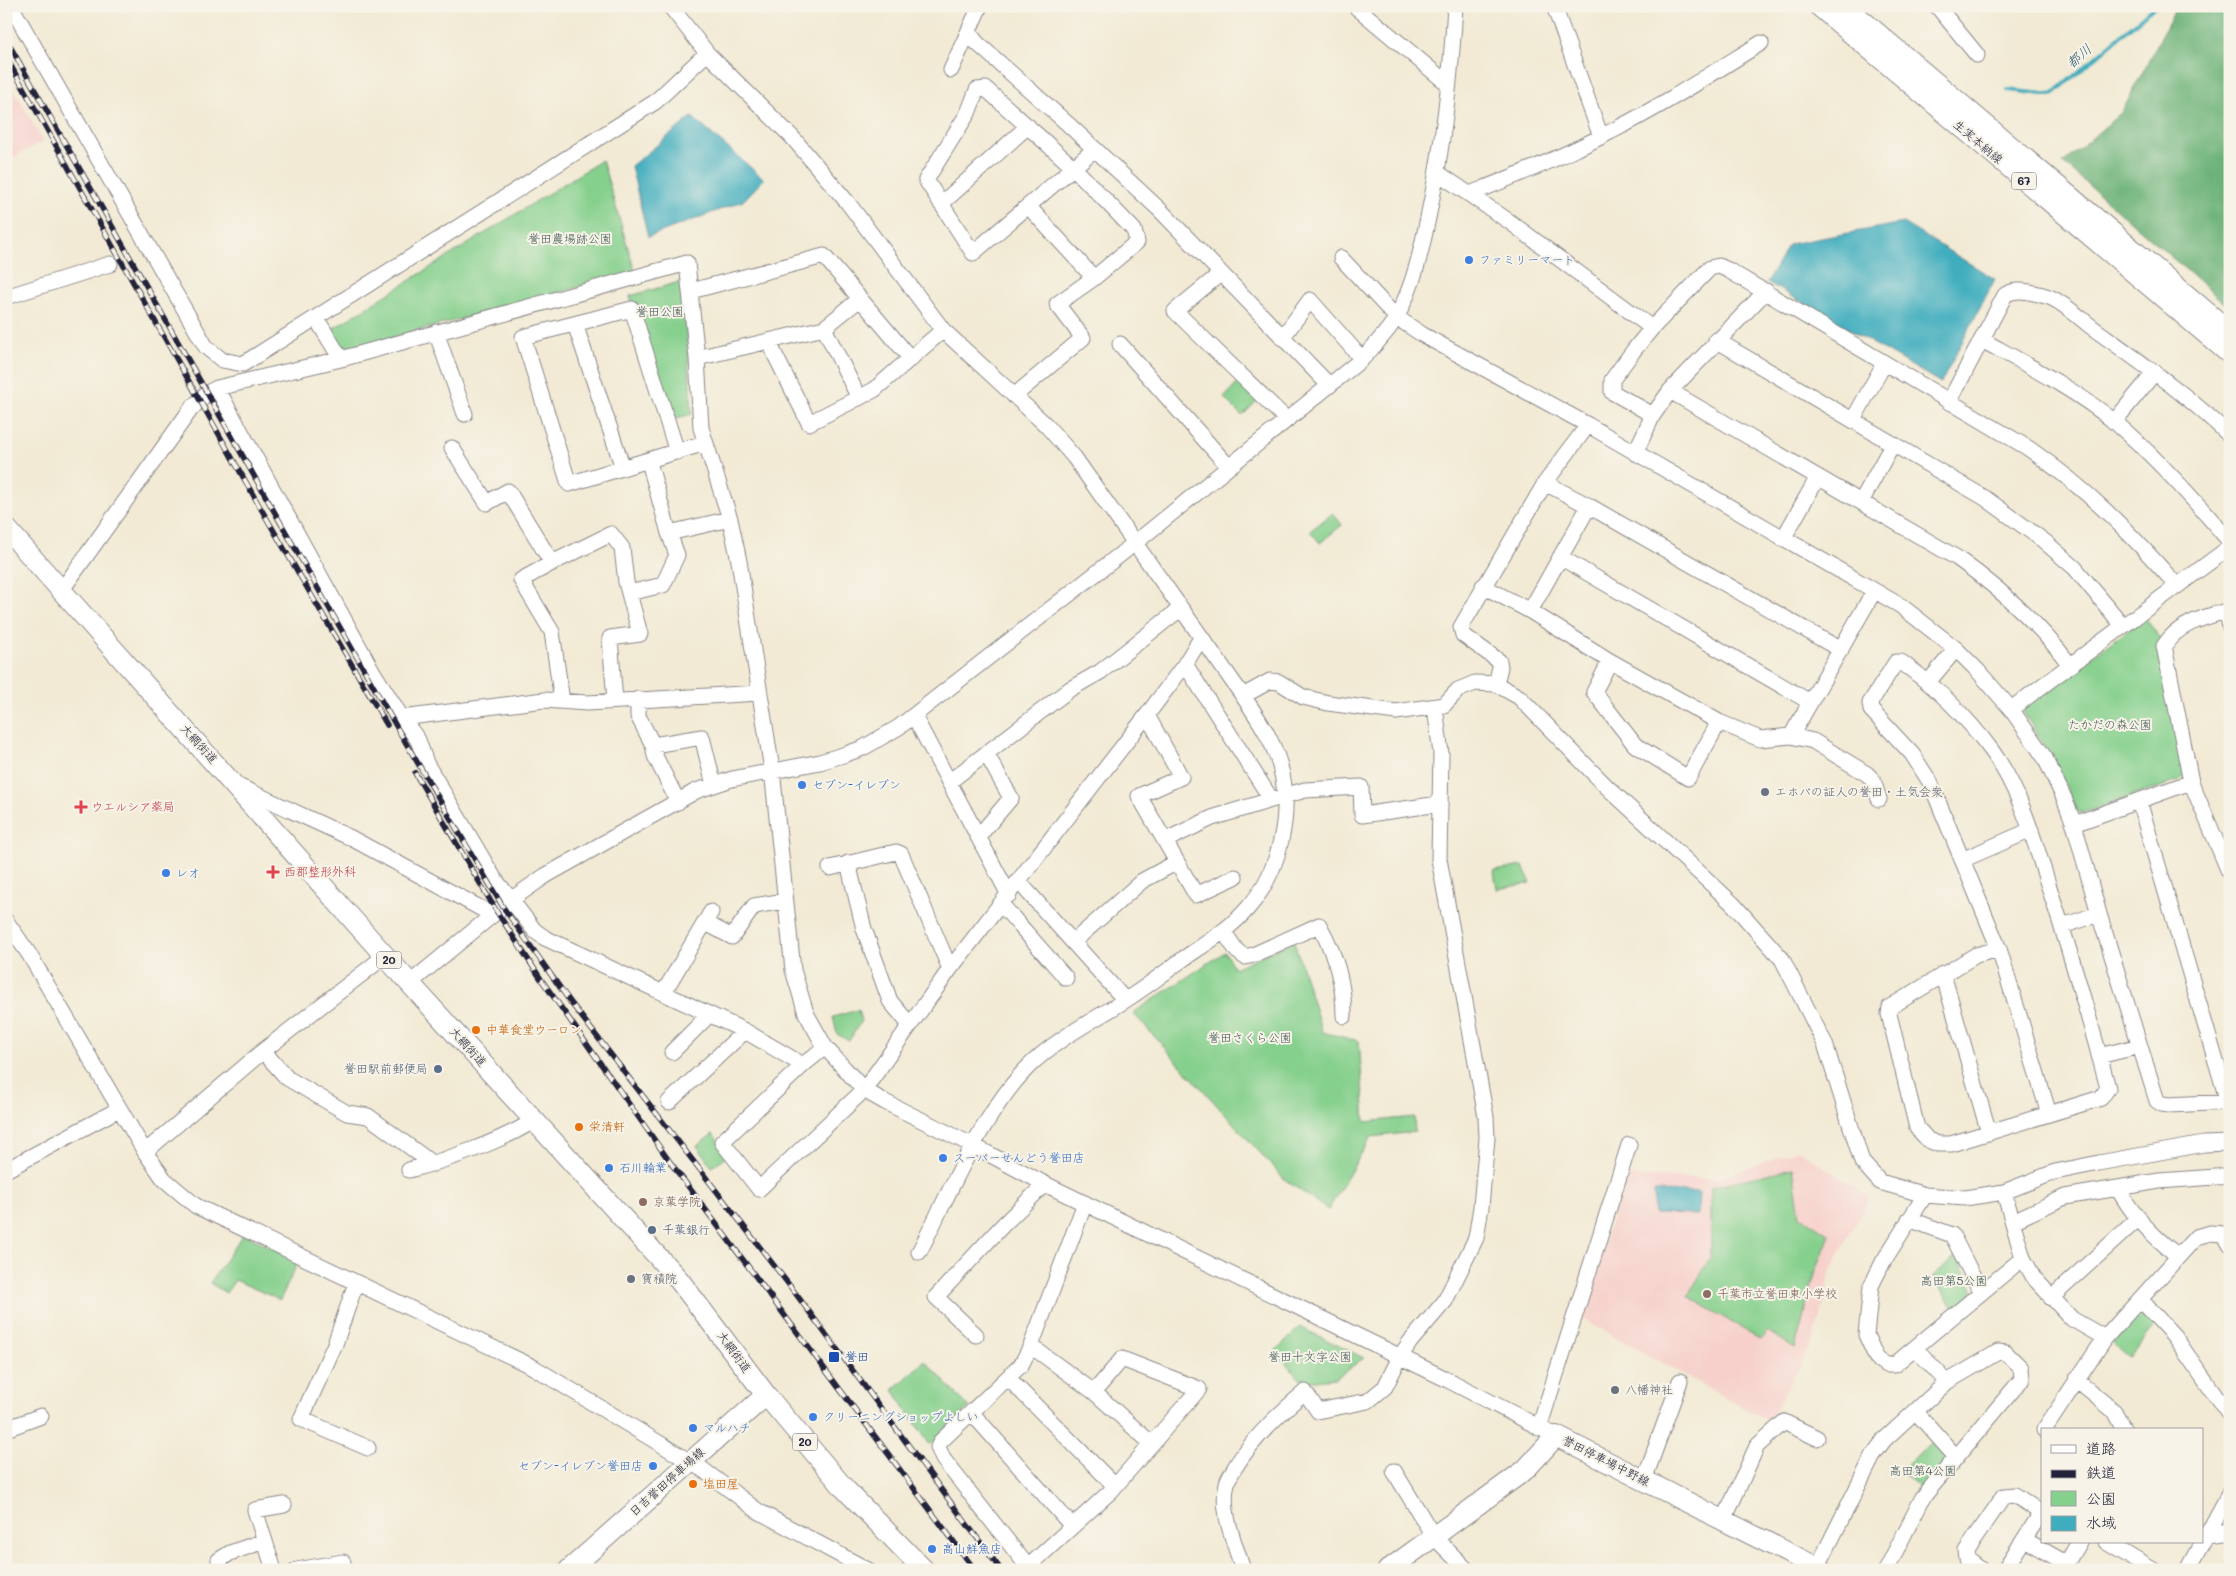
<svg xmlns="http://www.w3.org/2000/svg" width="2236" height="1576" viewBox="0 0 2236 1576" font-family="Mali,'Klee One',sans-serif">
<rect width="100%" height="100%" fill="#f7f3e8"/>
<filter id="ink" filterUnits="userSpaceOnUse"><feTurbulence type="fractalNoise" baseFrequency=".02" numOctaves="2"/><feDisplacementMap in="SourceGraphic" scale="10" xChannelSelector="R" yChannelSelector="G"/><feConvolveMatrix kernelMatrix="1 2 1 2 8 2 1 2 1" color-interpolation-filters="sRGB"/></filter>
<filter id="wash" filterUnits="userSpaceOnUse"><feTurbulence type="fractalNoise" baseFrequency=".0096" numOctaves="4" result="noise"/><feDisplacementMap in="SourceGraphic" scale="20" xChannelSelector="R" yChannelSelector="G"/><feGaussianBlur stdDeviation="1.12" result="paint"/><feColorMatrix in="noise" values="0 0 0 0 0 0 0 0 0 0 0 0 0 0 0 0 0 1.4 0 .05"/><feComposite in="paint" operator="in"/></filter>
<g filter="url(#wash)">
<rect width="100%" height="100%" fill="#f2ead4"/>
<!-- built -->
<path fill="#f7d0cb" d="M 6,75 L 43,142 L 6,161 Z
M 1798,1150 L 1870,1197 L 1831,1269 L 1820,1321 L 1808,1351 L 1768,1421 L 1581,1318 L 1625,1176 L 1717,1179 Z"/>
<!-- green -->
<path fill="#86d08d" stroke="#547964" d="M 602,160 L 635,272 L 342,351 L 329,331 Z
M 683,281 L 692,414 L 669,420 L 630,296 Z
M 1240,381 L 1259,399 L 1242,416 L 1224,398 Z
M 1333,513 L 1342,525 L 1320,543 L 1310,531 Z
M 2145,618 L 2161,639 L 2185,773 L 2181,780 L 2082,813 L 2076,810 C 2062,774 2044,744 2023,712 L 2025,705 Z
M 1523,866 L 1531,883 L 1497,889 L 1494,871 Z
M 1294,941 L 1322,1032 L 1359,1041 L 1365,1122 L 1414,1117 L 1415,1132 L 1371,1137 L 1328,1210 L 1284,1179 L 1133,1013 L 1225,952 L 1234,968 Z
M 858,1010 L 861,1021 L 849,1041 L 837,1034 L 833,1017 Z
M 713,1134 L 728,1155 L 712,1167 L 697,1146 Z
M 1793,1168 L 1800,1216 L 1830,1235 L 1816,1270 L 1795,1348 L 1767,1331 L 1761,1340 L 1688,1296 L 1711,1257 L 1711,1187 Z
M 243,1234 L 299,1260 L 280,1300 L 235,1280 L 226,1293 L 210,1283 Z
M 1957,1255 L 1973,1288 L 1972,1295 L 1955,1309 L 1932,1277 Z
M 2138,1311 L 2143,1311 L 2157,1323 L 2130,1357 L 2112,1343 Z
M 1300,1327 L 1364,1358 L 1336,1378 L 1302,1381 L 1275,1351 Z
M 925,1361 L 969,1407 L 930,1445 L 893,1390 Z
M 1932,1441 L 1949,1459 L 1923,1492 L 1901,1471 Z"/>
<!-- forest -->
<path fill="#6cb278" stroke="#476a5a" d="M 2177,6 L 2230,6 L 2230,308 L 2063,163 L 2122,112 Z"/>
<!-- water -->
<path fill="#40adbe" stroke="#31687c" d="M 692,117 L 764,179 L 743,201 L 648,237 L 631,166 Z
M 1903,223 L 1995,279 L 1941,383 L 1767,282 L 1789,244 Z
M 1654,1191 L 1699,1192 L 1698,1215 L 1654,1214 Z"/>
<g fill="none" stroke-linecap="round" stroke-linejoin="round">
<!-- stream -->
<path stroke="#40adbe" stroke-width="4" d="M 2008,90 L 2052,95 L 2155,6"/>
</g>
</g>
<g filter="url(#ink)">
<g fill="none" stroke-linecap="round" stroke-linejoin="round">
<defs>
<path id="minor" d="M 11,6 L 206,347 L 222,360 L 243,364 L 655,102 L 707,53
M 670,6 L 707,53 L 792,137 L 848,203 L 943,330 L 1046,425 L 1074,457 L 1243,696 C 1258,718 1273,740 1280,766 C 1293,812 1280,872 1248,908 C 1230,929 1205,944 1183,959 C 1164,973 1145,988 1124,1001 C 1091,1022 1056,1039 1028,1067 C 981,1115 950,1193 919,1252
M 1355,6 L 1448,84
M 1554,6 L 1601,137
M 1937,6 L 1977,55
M 968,32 L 977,43 L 1069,125 L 1161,211 L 1329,385
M 951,70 L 980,6
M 1438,173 L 1510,222 L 1652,328
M 1470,194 C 1517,175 1565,156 1610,132 C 1662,106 1711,74 1761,43
M 941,204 L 1028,126
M 1028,206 L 1094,278 L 1137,242 L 1134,230 L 1073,167 L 986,89 L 977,90 L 968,113 L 926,180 L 973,253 L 1095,149
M 1341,258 L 1396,317 L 1423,335 L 1588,425 L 1901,606 L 1956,649 L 1978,671 L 2011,709 L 2045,758 L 2064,798 L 2074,824 L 2099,914 L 2157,1101 L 2162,1104 L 2169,1105 L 2230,1102
M 1220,274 L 1175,311 L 1286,419
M 691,291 L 824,256 L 911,359
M 6,297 L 110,264
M 316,318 L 341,359
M 575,324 L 623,468
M 824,328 L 859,398
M 436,332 L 465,414
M 1282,338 L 1310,300 L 1362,359
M 1716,340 L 1985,498 L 2044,541 L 2075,568 L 2123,626
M 1982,340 C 2027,365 2076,390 2116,423 C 2158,459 2194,499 2230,542
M 768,341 L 809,423 L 874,390 L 943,330
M 1120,344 L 1228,466
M 697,358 L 824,328 L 860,299
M 217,388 L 373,672 L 402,718 L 418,740 L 426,763 L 494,878 L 535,931 L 545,938 L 745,1031 L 803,1065 L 825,1047
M 1670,391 L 1957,558 C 1999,588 2039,623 2070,665
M 1014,396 L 1083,338 L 1057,304 L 1094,278
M 1949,402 L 2005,295 C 2017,287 2036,293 2049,297 C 2063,302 2081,319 2093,328 C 2140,362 2188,395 2230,436
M 1653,415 L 1612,392 L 1612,380 L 1634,350 L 1652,328 L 1710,268 L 1719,266 L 1728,270 L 2028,448 C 2087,489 2130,532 2177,586
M 1853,420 L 1884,364
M 2114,422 L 2155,372
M 452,448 L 487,503 L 508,491 L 552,563 L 611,534 L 622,548 L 626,582 L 640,634 L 610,638 L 615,701
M 677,452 L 632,309 L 523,337 L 569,484 L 705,443
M 1635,453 L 1653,415 L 1670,391 L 1766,291
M 649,462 L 669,533 L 730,519
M 1545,483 L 1589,506 L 1841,650
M 1861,502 L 1892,445
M 1783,539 L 1818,477
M 1560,557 L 1810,702
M 552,563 L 521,580 L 552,632 L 562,701
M 1483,586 L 1530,611 L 1610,661 L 1719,722 L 1760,739 L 1791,736 L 1813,741 L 1867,774 L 1873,780 L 1879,799
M 61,591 L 191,409 L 207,393 L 217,388 L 341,359 L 687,263 L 697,358 L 701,428 L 730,519 L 739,561 L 772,770 L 793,970 L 806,1013 L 825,1047 L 864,1090 L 885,1102 L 974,1146 L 1045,1184 L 1446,1379 L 1556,1436
M 629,593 L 663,585 L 677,555 L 669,533
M 2230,610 C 2205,617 2178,623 2164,646 L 2191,782 L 2230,874
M 1530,611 L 1589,506
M 2227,611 L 2230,628
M 1610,661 L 1594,692 L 1635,745 L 1688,778 L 1719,722
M 1185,664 L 1271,799
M 1929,681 L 1956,649
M 1496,684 L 1500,667 L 1499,661 L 1463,635 L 1461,627 L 1545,483 L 1588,425
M 1243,696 L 1270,681 L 1279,682 L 1303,697 L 1328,703 L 1396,712 L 1444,705 L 1458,690 L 1475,683 L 1496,684 L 1519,697 L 1607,787 L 1733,904 L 1782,959 L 1825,1044 L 1862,1162 L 1880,1182 L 1925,1195 L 1965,1198 L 2004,1192 L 2055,1172 L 2099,1163 L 2204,1144 L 2230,1143
M 638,699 L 638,716 L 653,745 L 655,756 L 678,802
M 2011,709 L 2230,547
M 1147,715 L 1181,777 L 1139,796 L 1196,895 L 1235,877
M 914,716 L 1009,895
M 402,718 L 544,700 L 587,703 L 760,693
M 1791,736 L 1874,591
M 653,745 L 702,737 L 714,785
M 949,782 L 1070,689 L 1100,672 L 1180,609
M 236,785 L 351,838 L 493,915
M 2139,801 L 2228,1102
M 2074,824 L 2191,782
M 978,837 L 1011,798 L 986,753
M 1166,840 L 1212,818 L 1284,796 L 1305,790 L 1361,787 L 1362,815 L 1439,804
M 1962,860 L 2031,830
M 848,863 L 864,929 L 890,1001 L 910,1025
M 830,868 L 896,852 L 901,854 L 950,969
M 1019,882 L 1125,1000
M 1001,904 L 1066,978
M 6,921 L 29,954 L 145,1152 L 164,1179 L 196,1206 L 533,1367 L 702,1469 L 758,1511 L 868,1570
M 706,923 L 732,937 L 754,906 L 785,901
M 2062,926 L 2099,914
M 1223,931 L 1237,951 L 1245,957 L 1253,955 L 1319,925 C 1335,953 1344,983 1344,1016
M 1073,942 L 1142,881 L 1177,862
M 1999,949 L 1976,955 L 1890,1007 L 1889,1014 L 1917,1128 L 1928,1140 L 1938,1144 L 1951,1144 L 2101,1098 L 2108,1088 C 2090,1020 2070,951 2048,884 C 2034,839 2020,790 1992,751 C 1966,716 1937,687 1901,662 L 1896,662 L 1870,703 L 1871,710 L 1912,754 L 1930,782 L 1999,949 L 2049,1114
M 1943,974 L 1989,1133
M 410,983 L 512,899 L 545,876 L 696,791 L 732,779 L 820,762 L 846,754 L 863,748 L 899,727 L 1135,543 L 1362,359 C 1374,346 1387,333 1396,318 C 1414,286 1422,248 1429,213 C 1443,145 1451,76 1455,6
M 664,992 L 711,912
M 263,1051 L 287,1078 L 347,1113 L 368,1116 L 433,1164
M 672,1052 L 709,1015
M 2099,1056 L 2140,1046
M 803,1065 L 722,1142 L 759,1189 L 864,1090 L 950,969 L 1147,715 L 1185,664 L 1201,638
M 669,1102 L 745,1031
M 145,1152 L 263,1051 L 385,956
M 6,1170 L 119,1109
M 409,1170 C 447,1160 500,1142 533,1121
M 2118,1188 C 2131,1214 2155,1238 2178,1256
M 2004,1192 L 2023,1258 L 2034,1278 L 2072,1319 L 2105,1338
M 1925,1195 L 1883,1262 L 1871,1286 L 1866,1335 L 1877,1359 L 1886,1365 L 1894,1365 L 2023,1258
M 1085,1203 L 1031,1346 L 1021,1365 L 941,1441 L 938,1447 L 943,1459 L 1028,1567 L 1111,1491 L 1199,1389 L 1122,1359 L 1094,1392
M 1909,1219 L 1952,1235 L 1981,1292
M 2013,1221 L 2065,1197 L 2159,1181 L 2230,1176
M 356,1283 L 335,1344 L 301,1419 L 368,1448
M 2051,1298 L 2139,1218
M 2141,1300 L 2174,1336 L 2230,1416
M 976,1335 L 936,1297 L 1003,1225 L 1045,1184
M 1031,1346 L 1094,1392 L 1152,1444
M 1915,1348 L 1947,1382
M 1008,1378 L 1115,1486
M 2076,1380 L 2114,1411 L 2124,1430
M 971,1412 L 1072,1526
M 1916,1412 L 1956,1457
M 1539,1428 L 1629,1145
M 6,1429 L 41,1416
M 2044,1430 L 2105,1338 L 2196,1237 L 2210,1233 L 2223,1234 L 2230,1244
M 1394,1471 L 1434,1537 L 1467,1570
M 1644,1480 L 1680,1381
M 1724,1520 L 1757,1446 L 1784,1422 L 1817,1438
M 2208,1534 L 2230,1531
M 2025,1540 L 2062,1561 L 2069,1559 L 2079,1542
M 2106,1542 L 2153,1570
M 219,1560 L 230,1553 L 264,1541
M 1817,1568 L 1874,1454 L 1884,1440 L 1947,1382 L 1998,1352 L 2006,1353 L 2021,1368 L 2022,1379 L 1923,1497 L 1886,1570
M 274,1570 L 255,1510 L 284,1505
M 297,1570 L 343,1562
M 1243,1570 C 1235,1543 1220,1512 1227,1483 C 1228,1478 1232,1473 1234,1469 C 1252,1439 1277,1415 1305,1392 L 1318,1411 L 1368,1401 L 1385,1387 L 1400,1357 L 1410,1342 L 1445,1301 L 1476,1238 L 1481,1207 L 1487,1138 L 1486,1117 L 1439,859 L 1441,754 L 1435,707
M 1981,1570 L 1967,1559 L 1966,1551 L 2004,1496 L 2015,1495 L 2037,1510 L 2038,1518 L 2004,1570
M 2188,1570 L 2230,1492"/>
<path id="major" d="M 1819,6 L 2230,354
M 1845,6 L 2230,332
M 6,528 L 385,956 L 679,1280 L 766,1395 L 844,1488 L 924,1570
M 569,1570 L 766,1395
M 1388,1570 L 1525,1470 L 1556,1436 L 1822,1570"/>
</defs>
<!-- minor casing -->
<use href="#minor" stroke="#8a8688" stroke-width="17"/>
<!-- major casing -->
<use href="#major" stroke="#8a8688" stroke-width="22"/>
<!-- minor -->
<use href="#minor" stroke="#fff" stroke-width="15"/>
<!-- major -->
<use href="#major" stroke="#fff" stroke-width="20"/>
<defs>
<path id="rail" d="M 6,39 L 400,733 L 503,907 L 571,1003 L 793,1290 L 1001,1570
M 6,57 L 260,507 L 387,725
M 415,773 L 497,912 L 541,979 L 670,1162 L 975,1570"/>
</defs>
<!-- rail casing -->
<use href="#rail" stroke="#22223b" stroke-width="5.5"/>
<!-- rail -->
<use href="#rail" stroke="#f7f3e8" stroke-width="4" stroke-dasharray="11" stroke-linecap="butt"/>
</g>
</g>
<!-- markers -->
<g fill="#3f7fe0" stroke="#f7f3e8" stroke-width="2">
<circle cx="1469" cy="260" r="5"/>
<circle cx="802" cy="785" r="5"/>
<circle cx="166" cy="873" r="5"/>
<circle cx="943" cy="1158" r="5"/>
<circle cx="609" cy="1168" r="5"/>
<circle cx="813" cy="1417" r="5"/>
<circle cx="693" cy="1428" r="5"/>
<circle cx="653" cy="1466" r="5"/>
<circle cx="932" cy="1549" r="5"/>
</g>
<g fill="#6b7280" stroke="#f7f3e8" stroke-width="2">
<circle cx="1765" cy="792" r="5"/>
<circle cx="631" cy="1279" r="5"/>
<circle cx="1615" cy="1390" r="5"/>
</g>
<g fill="#e0444e" stroke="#f7f3e8" stroke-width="2">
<path d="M78.5 799.5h5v5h5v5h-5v5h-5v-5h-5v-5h5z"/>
<path d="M270.5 864.5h5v5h5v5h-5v5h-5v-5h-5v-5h5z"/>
</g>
<g fill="#e8710a" stroke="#f7f3e8" stroke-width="2">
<circle cx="476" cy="1030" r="5"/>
<circle cx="579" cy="1127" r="5"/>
<circle cx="693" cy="1484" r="5"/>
</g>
<g fill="#5c6f8a" stroke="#f7f3e8" stroke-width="2">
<circle cx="438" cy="1069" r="5"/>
<circle cx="652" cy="1230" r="5"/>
</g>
<g fill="#8d6e63" stroke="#f7f3e8" stroke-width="2">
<circle cx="643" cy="1202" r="5"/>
<circle cx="1707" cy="1294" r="5"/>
</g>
<rect fill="#1a4fb4" stroke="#f7f3e8" stroke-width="2" x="828" y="1351" width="12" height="12" rx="2.5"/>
<g text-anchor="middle" stroke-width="4" stroke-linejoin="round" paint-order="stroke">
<!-- shield labels -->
<g fill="#f7f3e8" stroke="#62616f" stroke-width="1">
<rect x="2011.5" y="172.5" width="25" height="17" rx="4"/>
<rect x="376.5" y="951.5" width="25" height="17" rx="4"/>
<rect x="792.5" y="1433.5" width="25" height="17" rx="4"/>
</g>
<g font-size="11" font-weight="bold" fill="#22223b">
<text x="2024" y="185">67</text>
<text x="389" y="964">20</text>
<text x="805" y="1446">20</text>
</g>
<!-- street labels -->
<g font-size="12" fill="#22223b" stroke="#f7f3e8">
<text transform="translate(1978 142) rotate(40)" y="4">生実本納線</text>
<text transform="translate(199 744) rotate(48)" y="4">大網街道</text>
<text transform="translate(468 1047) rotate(48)" y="4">大網街道</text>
<text transform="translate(734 1352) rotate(54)" y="4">大網街道</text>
<text transform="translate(1606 1461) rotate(27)" y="4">誉田停車場中野線</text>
<text transform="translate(667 1482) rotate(-42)" y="4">日吉誉田停車場線</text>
</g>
<!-- park labels -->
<g font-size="12" fill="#405654" stroke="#f7f3e8">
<text x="570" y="243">誉田農場跡公園</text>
<text x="660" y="316">誉田公園</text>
<text x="2110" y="729">たかだの森公園</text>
<text x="1250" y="1042">誉田さくら公園</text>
<text x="1954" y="1285">高田第5公園</text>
<text x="1310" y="1361">誉田十文字公園</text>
<text x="1923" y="1475">高田第4公園</text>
</g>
<!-- shop labels -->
<g font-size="12" fill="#366cbe" stroke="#f7f3e8" text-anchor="start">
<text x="1479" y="264">ファミリーマート</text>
<text x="812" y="789">セブン-イレブン</text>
<text x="176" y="877">レオ</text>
<text x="953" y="1162">スーパーせんどう誉田店</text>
<text x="619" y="1172">石川輪業</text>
<text x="823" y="1421">クリーニングショップよしい</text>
<text x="703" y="1432">マルハチ</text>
<text x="643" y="1470" text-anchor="end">セブン-イレブン誉田店</text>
<text x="942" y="1553">高山鮮魚店</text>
</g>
<!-- worship labels -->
<g font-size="12" fill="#5b616d" stroke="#f7f3e8" text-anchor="start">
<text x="1775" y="796">エホバの証人の誉田・土気会衆</text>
<text x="641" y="1283">寶積院</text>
<text x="1625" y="1394">八幡神社</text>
</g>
<!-- health labels -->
<g font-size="12" fill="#be3a42" stroke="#f7f3e8" text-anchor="start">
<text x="91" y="811">ウエルシア薬局</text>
<text x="284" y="876">西郡整形外科</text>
</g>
<!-- food labels -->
<g font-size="12" fill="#c56008" stroke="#f7f3e8" text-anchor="start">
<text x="486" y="1034">中華食堂ウーロン</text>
<text x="589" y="1131">栄清軒</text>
<text x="703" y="1488">塩田屋</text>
</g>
<!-- service labels -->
<g font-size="12" fill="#4e5e75" stroke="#f7f3e8" text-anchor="end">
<text x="428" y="1073">誉田駅前郵便局</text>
<text x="662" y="1234" text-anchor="start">千葉銀行</text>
</g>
<!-- education labels -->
<g font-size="12" fill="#785e54" stroke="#f7f3e8" text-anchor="start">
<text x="653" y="1206">京葉学院</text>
<text x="1717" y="1298">千葉市立誉田東小学校</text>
</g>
<!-- transit labels -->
<g font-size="12" fill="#164399" stroke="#f7f3e8" text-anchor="start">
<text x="845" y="1361">誉田</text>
</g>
<!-- water labels -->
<g font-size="14" font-style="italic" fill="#2e5a6f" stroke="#f7f3e8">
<text transform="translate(2079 56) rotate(-41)" y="5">都川</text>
</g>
</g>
<!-- margin -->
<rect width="2236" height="1576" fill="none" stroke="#f7f3e8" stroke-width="25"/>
<!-- legend -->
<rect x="2041" y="1428" width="162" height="115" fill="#f7f3e8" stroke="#a29fa3"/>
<rect x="2051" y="1445" width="25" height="8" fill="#ffffff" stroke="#a29fa3"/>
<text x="2086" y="1454" font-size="15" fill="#22223b">道路</text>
<rect x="2051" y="1470" width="25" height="8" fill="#22223b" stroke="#a29fa3"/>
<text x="2086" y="1478" font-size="15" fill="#22223b">鉄道</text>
<rect x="2051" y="1491" width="25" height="15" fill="#86d08d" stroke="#a29fa3"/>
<text x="2086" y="1504" font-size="15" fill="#22223b">公園</text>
<rect x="2051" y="1516" width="25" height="15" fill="#40adbe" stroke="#a29fa3"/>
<text x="2086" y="1528" font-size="15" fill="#22223b">水域</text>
</svg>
